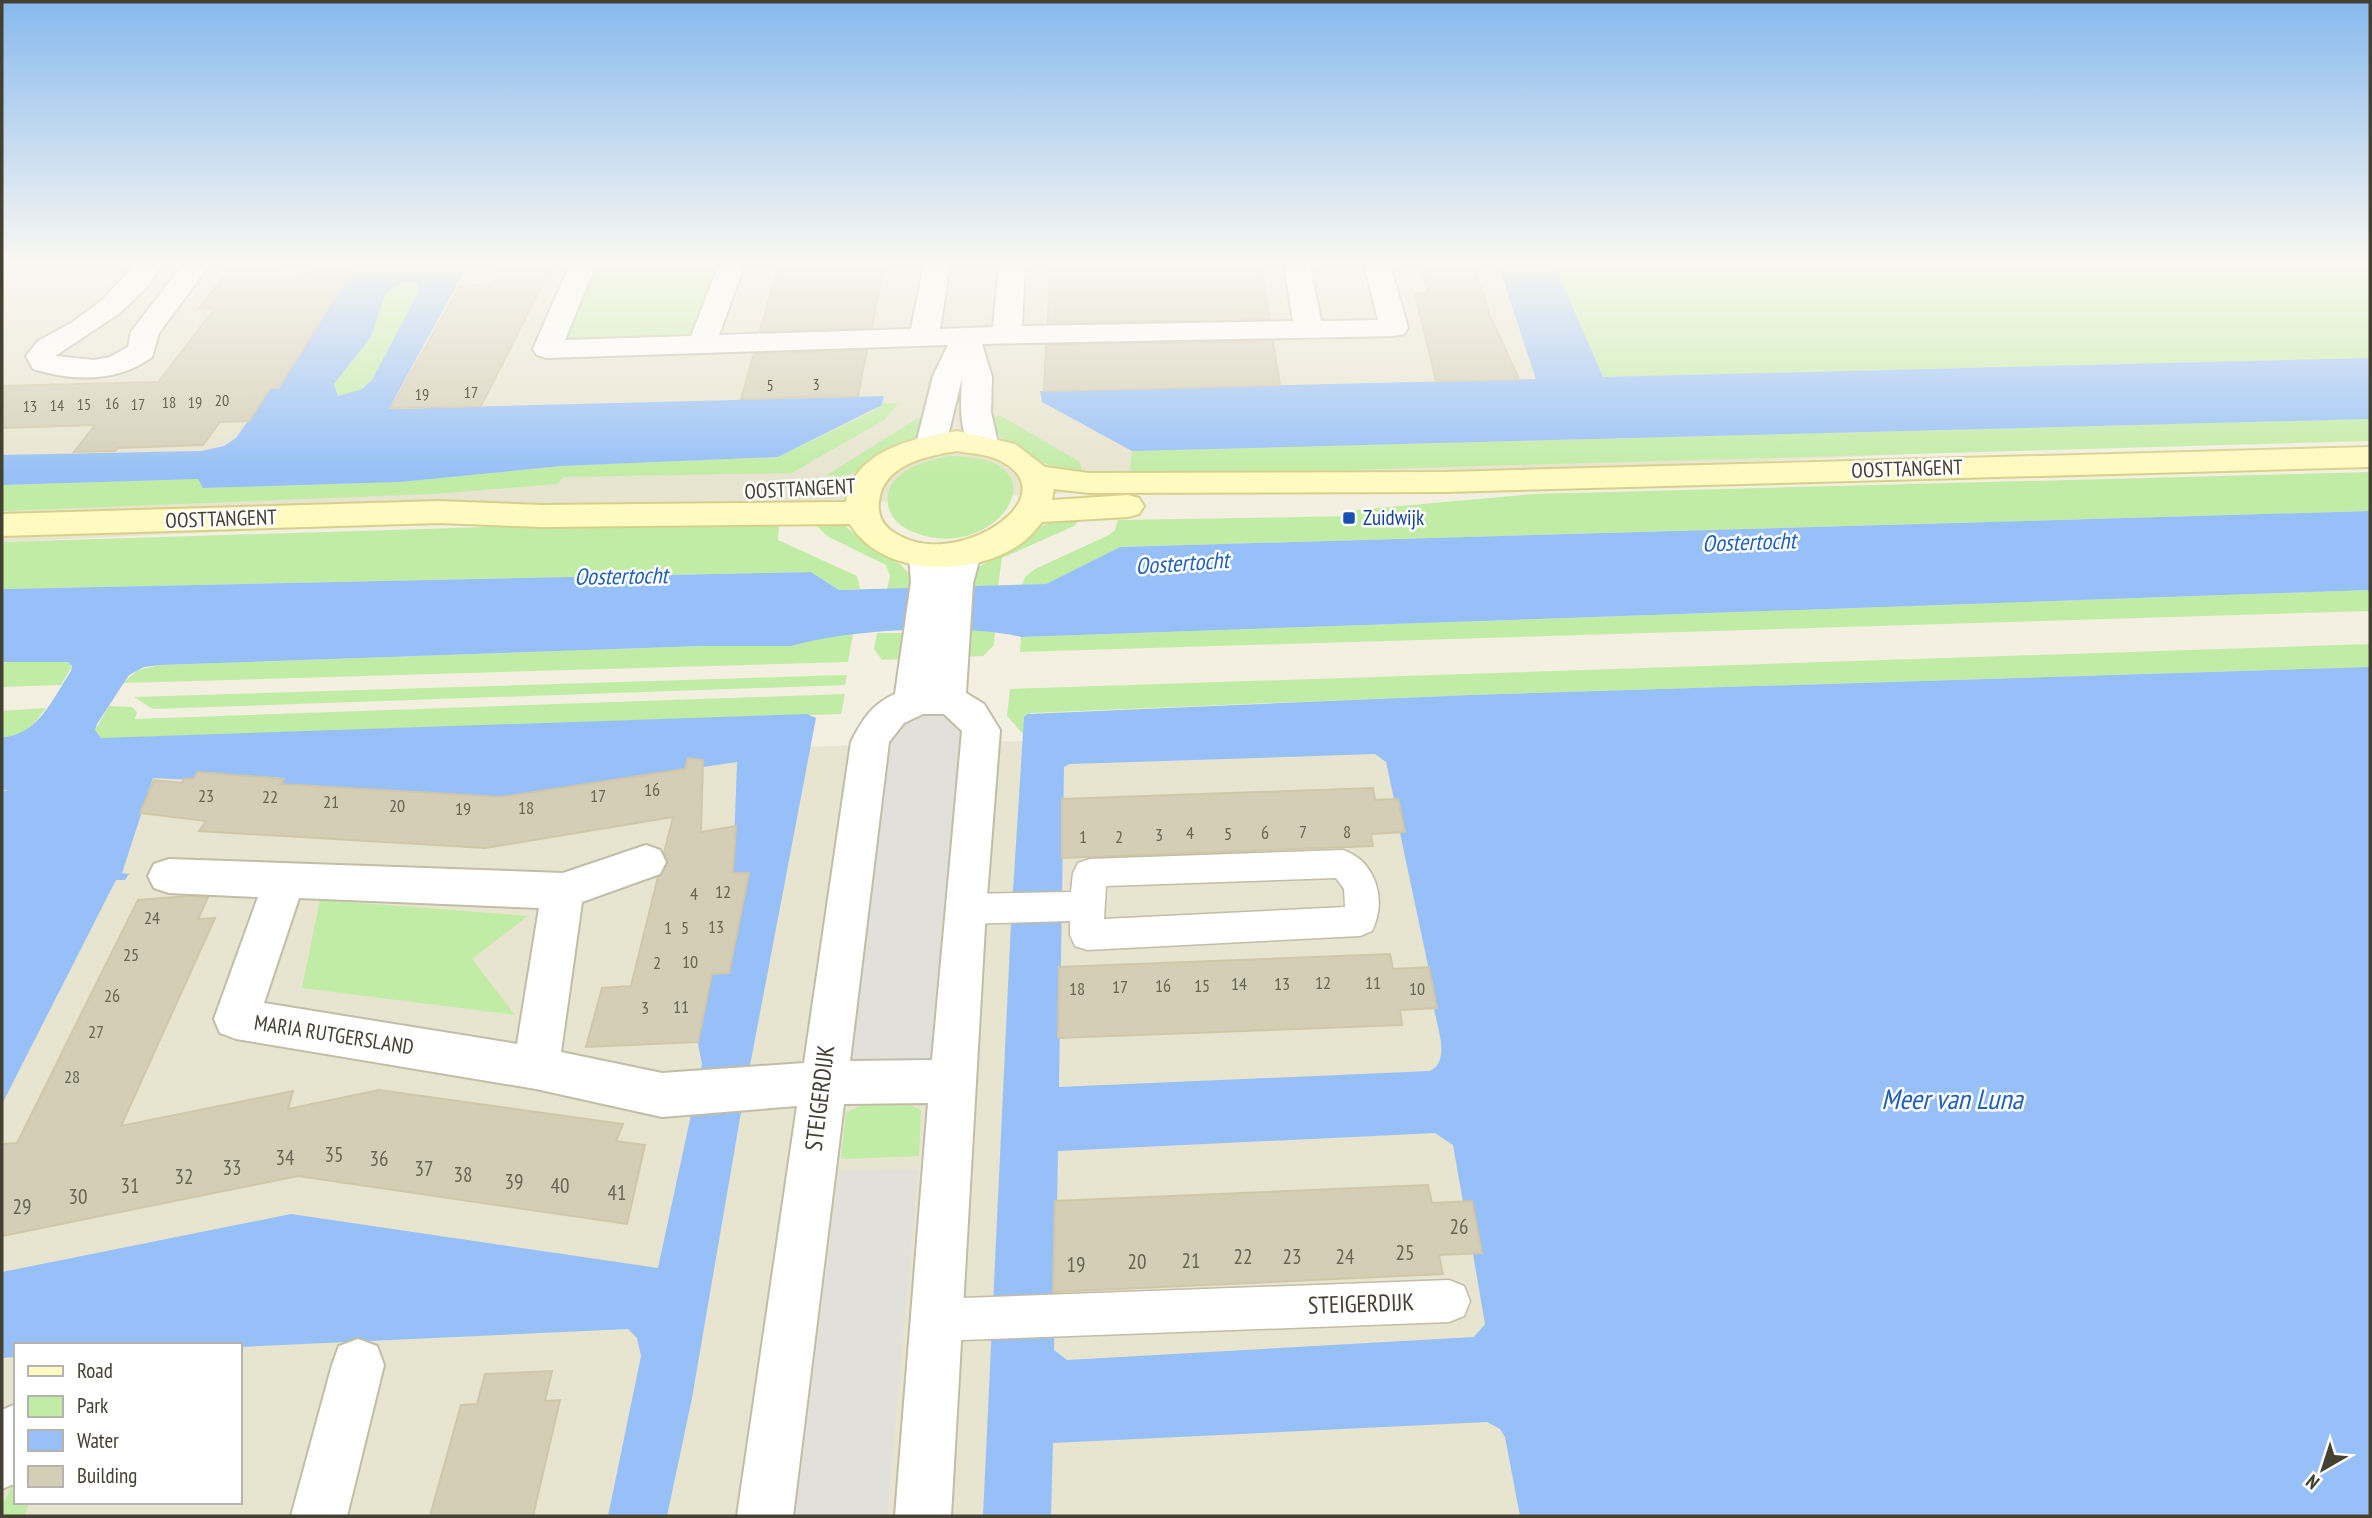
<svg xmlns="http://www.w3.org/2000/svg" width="2372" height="1518" viewBox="0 0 2372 1518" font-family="'PT Sans Narrow',sans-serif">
<rect width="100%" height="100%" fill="#f3f0e1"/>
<!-- residential -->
<path fill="#e7e4cf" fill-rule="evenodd" d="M 2,264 L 2370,264 L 2370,433 L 2,542 Z
M 1508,729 L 2370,1516 L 2,1516 L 2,767 ZM 16,1345 L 240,1345 L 240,1502 L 16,1502 Z"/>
<!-- green -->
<path fill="#c1eca5" d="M 598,264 L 720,264 L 695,337 L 564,340 Z
M 1554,264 L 2370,264 L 2370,358 L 1603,377 Z
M 413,282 L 419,286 L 418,293 L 372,380 L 362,389 L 338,396 L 334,384 L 371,337 L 385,294 L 402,283 Z
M 883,403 L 899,403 L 884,420 L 792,473 L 563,477 L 558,484 L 433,494 L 2,511 L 2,485 L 198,479 L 203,488 L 400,482 L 562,466 L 778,457 L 872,412 Z
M 1001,416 L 1080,462 L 1082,473 C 1053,468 996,450 990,417 Z
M 918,418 L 930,419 L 924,434 C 895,450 860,481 827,475 Z
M 2370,419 L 2370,441 L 1129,476 L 1132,451 Z
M 949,456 C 1072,454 995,569 911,531 C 900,526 889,517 888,504 C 884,472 925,460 949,456 Z
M 2370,472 L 2370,511 L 1120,547 L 1046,584 L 1022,585 L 1025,577 L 1035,569 L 1109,535 L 1115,530 L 1118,520 L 1353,516 L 1355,510 L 1534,494 Z
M 1077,516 L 1079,520 L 1074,526 L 1002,558 L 998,586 L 973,586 L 974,574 L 978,568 L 1032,531 L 1046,524 Z
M 818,519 L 840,522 L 872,548 L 901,565 L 912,577 L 912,588 L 887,589 L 890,576 L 886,565 L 827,536 L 817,526 Z
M 612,523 L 779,523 L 778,540 L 857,576 L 860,589 L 839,590 L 811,572 L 2,589 L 2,542 Z
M 2370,590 L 2370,611 L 1020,652 L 1021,637 Z
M 964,630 L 995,630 L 994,645 L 983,656 L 962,657 Z
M 877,633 L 909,633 L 903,659 L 882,660 L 874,649 Z
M 853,634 L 848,662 L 123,683 L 138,670 L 160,665 L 702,646 L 792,646 L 826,635 Z
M 2370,644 L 2370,667 L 1470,695 L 1031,713 L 1024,717 L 1023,734 L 1007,716 L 1010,689 Z
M 55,661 L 68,662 L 72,666 L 61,685 L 2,687 L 2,662 Z
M 847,675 L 845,685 L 153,709 L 134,697 Z
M 845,694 L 841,714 L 106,739 L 101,738 L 95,730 L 109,706 L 132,707 L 137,712 L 135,719 Z
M 46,708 C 33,726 25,736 2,737 L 2,711 Z
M 320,900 L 528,916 L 472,959 L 515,1015 L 302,988 Z
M 897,1099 L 921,1110 L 919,1156 L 841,1159 L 846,1113 L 869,1101 Z
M 16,1478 L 16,1502 L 29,1502 L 25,1516 L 2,1516 L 2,1506 Z"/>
<!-- parking -->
<path fill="#e2e0db" d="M 940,698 L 977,728 L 954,1081 L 834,1084 L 891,723 Z
M 918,1169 L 887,1516 L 795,1516 L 839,1171 Z"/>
<!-- water -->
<path fill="#96c0f7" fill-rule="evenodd" d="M 356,264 L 468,264 L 389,409 L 884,396 L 882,405 L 778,457 L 562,466 L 400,482 L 203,488 L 198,479 L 2,485 L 2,455 L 201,451 L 224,446 L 236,438 ZM 413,282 L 419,286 L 418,293 L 372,380 L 362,389 L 338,396 L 334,384 L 371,337 L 385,294 L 402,283 Z
M 1498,264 L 1554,264 L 1603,377 L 2370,358 L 2370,419 L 1132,451 L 1042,402 L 1040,391 L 1536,379 Z
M 2370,511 L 2370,590 L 1021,637 C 966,623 847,629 792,646 L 702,646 L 160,665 L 144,667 L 129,675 L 97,724 L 95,730 L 101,738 L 807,714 L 816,718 L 740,1118 L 692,1398 L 667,1516 L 608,1516 L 641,1356 L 637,1338 L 628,1329 L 240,1347 L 16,1345 L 16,1357 L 2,1358 L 2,1272 L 291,1214 L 658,1268 L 702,1064 L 698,1044 L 712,974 L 728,973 L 748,874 L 733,873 L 737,762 L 501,797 L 280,785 L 283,778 L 259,776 L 254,783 L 153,778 L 122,873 L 129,874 L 125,880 L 116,880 L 2,1104 L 2,791 L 10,790 L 2,790 L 2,737 C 38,736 53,698 71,671 L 72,666 L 68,662 L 2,662 L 2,589 L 811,572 L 839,590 L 1046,584 L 1120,547 Z
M 2370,667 L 2370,1516 L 1520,1516 L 1505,1437 L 1500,1429 L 1487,1422 L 1053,1443 L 1051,1516 L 983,1516 L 1011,923 L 1024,717 L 1028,714 L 1470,695 ZM 1375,754 L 1386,762 L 1394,799 L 1398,800 L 1405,832 L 1400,833 L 1437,1008 L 1434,1008 C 1437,1028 1451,1061 1430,1071 L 1059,1087 L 1064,767 L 1070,764 ZM 1435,1133 L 1453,1145 L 1463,1202 L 1472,1201 L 1482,1252 L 1473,1254 L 1485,1324 L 1474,1337 L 1067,1360 L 1054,1350 L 1058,1151 Z"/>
<!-- building -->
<path fill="#d4ceb6" stroke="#d1c7a8" stroke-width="2" d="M 233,264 L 286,264 L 279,274 L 352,271 L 278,388 L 270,388 L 249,421 L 220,422 L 203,445 L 118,448 L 115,451 L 74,452 L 95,425 L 2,428 L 2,386 L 158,382 L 215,308 L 199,309 Z
M 779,264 L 884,264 L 872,328 L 760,331 Z
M 1050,264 L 1261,264 L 1270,319 L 1048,323 Z
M 1420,264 L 1474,264 L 1490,316 L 1519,379 L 1436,381 L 1415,294 L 1428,291 Z
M 551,268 L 481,406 L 391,408 L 460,286 L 493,284 L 501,269 Z
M 1273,341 L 1280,385 L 1044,391 L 1046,345 Z
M 867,350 L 858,396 L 741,399 L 754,354 Z
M 688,758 L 703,760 L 701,832 L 736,826 L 733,873 L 749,873 L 729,973 L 712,974 L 698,1042 L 586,1047 L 602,988 L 631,986 L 658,877 L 668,863 L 664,853 L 673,817 L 485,848 L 199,831 L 206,821 L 140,813 L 154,780 L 182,783 L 184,779 L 193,779 L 198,772 L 284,779 L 280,784 L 501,797 L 685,769 Z
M 1373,788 L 1375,800 L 1398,799 L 1405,832 L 1371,834 L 1373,846 L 1062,858 L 1062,799 Z
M 188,896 L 208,897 L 198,919 L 215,918 L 121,1126 L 293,1091 L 288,1109 L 379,1090 L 623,1124 L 616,1141 L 645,1145 L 627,1224 L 298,1176 L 2,1236 L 2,1144 L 17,1143 L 138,900 Z
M 1390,954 L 1393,969 L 1429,967 L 1437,1008 L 1400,1010 L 1402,1025 L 1058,1038 L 1059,967 Z
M 1428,1185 L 1432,1203 L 1472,1201 L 1482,1253 L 1439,1255 L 1443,1274 L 1053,1292 L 1055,1201 Z
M 552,1371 L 545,1401 L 560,1400 L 533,1516 L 430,1516 L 461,1405 L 477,1404 L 485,1374 Z"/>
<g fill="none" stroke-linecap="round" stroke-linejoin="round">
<defs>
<path id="pedestrian" d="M 1343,850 C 1377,862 1387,901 1372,931 L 1360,936 L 1087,950 L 1075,946 L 1070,935 L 1070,921 L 965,924 L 953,919 L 948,909 L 953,899 L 965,894 L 1071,892 L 1073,873 L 1078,863 L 1090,859 ZM 1336,878 L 1344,889 L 1345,907 L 1104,919 L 1106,886 Z
M 1449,1280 L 1464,1286 L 1470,1301 L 1464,1316 L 1449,1322 L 936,1341 L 921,1335 L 915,1320 L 921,1305 L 936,1299 Z"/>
<path id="minor" d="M 136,264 L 163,264 L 146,288 L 120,313 L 55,356 L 94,360 L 110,357 L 128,347 L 131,332 L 183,264 L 210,264 L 159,333 L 152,357 C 117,383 73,381 33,369 L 26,356 L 38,341 L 71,323 L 100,302 Z
M 570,264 L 596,264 L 565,340 L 691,336 L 719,264 L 745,264 L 719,335 L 911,329 L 924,264 L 950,264 L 940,329 L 993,327 L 999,264 L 1025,264 L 1022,326 L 1293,321 L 1284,264 L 1310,264 L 1321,321 L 1378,320 L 1364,264 L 1390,264 L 1408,328 L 1404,334 L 1394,336 L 982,344 L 992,377 L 991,412 L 998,443 L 994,450 L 983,453 L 972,450 C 958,429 961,401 962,378 L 946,444 L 942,451 L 931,454 L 920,451 L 916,444 L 933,376 L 948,345 L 547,358 L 537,355 L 533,349 Z
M 964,543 L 976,546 L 981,554 L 973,583 L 966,693 L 984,704 L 1000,730 L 986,909 L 951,1516 L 895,1516 L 928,1103 L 844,1104 L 793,1516 L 737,1516 L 797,1106 L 662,1117 L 536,1089 L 236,1039 L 220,1033 L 214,1019 L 258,897 L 169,893 L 154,888 L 148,876 L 154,864 L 169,859 L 563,873 L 646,845 L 660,850 L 666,862 L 660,874 L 582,902 L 561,1052 L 662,1073 L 804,1063 L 851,742 C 862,720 872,704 895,694 L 911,582 L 909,555 L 914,547 L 926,544 L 938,547 L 944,566 L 952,546 ZM 923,714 L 944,714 L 962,731 L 932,1060 L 850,1061 L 889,742 L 904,723 ZM 299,898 L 539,908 L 517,1044 L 264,1003 Z
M 358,1339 L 377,1346 L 384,1365 L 347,1516 L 291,1516 L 332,1365 L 339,1346 Z
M 16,1404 L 16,1483 L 2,1489 L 2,1410 Z"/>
<path id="secondary" d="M 957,431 L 1015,444 L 1045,467 L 1089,473 L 1445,472 L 2370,447 L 2370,467 L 1445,492 L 1089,493 L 1054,489 L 1052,500 L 1128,495 L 1139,498 L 1144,506 L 1139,514 L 1128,517 L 1042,522 C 1036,529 1030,537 1023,542 C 976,578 882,578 850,524 L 542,527 L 440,523 L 2,536 L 2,514 L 440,501 L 542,505 L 846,502 C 853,450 914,438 957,431 ZM 957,451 C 969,453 983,454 994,458 C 1076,491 962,570 900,536 C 886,529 877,519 879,502 C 882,465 926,456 957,451 Z"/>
</defs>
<!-- pedestrian casing -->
<use href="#pedestrian" stroke="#c1bda6" stroke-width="3"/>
<!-- minor casing -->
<use href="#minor" stroke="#c1bda6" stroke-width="4"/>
<!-- secondary casing -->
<use href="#secondary" stroke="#d7d08c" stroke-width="4"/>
<!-- pedestrian -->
<use href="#pedestrian" fill="#fff" fill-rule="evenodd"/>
<!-- minor -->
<use href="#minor" fill="#fff" fill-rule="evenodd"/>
<!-- secondary -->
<use href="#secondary" fill="#fffabf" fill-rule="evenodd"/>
</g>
<!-- sky -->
<linearGradient id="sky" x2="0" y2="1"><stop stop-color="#87b9ee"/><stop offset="0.55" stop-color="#faf8f2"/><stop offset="1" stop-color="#faf8f2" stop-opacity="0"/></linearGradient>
<rect width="2372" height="477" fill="url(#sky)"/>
<!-- markers -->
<rect fill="#1a4fb4" stroke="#fff" stroke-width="2.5" x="1342" y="511" width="14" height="14" rx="3.5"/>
<g text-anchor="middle" stroke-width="5" stroke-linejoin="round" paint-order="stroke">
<!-- far-number labels -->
<g font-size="16" fill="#686453">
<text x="816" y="390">3</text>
<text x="770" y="391">5</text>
<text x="471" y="398">17</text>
<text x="422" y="400">19</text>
<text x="222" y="406">20</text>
<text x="169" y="408">18</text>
<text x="195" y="408">19</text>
<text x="112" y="409">16</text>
<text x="84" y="410">15</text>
<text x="138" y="410">17</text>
<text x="57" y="411">14</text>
<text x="30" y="412">13</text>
</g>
<!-- number labels -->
<g font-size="18" fill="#686453">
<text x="652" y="796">16</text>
<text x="206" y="802">23</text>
<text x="598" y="802">17</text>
<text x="270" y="803">22</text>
<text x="331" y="808">21</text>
<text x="397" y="812">20</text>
<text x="526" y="814">18</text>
<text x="463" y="815">19</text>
<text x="1303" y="838">7</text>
<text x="1347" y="838">8</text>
<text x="1190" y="839">4</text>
<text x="1265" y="839">6</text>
<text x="1228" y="840">5</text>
<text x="1159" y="841">3</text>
<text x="1083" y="843">1</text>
<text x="1119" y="843">2</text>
<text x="723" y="898">12</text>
<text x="694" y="900">4</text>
<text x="152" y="924">24</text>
<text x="716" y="933">13</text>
<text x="668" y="934">1</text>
<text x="685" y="934">5</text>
<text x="131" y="961">25</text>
<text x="690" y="968">10</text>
<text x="657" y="969">2</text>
<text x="1323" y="989">12</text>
<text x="1373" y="989">11</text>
<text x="1239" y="990">14</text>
<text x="1282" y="990">13</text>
<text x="1163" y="992">16</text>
<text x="1202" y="992">15</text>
<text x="1120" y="993">17</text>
<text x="1077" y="995">18</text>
<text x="1417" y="995">10</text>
<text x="112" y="1002">26</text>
<text x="681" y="1013">11</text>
<text x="645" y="1014">3</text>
<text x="96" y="1038">27</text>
<text x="72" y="1083">28</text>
</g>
<!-- street labels -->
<g font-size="21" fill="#444032" stroke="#fff">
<text transform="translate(1907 469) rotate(-2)" y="7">OOSTTANGENT</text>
<text transform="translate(800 489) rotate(-3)" y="7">OOSTTANGENT</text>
<text transform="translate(221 519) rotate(-2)" y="7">OOSTTANGENT</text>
<text transform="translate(334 1035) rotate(9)" y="7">MARIA RUTGERSLAND</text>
</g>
<!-- transit labels -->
<g font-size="21" fill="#164399" stroke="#fff" text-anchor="start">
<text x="1363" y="525">Zuidwijk</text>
</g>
<!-- near-number labels -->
<g font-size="21" fill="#686453">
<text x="334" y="1162">35</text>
<text x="285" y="1165">34</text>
<text x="379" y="1166">36</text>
<text x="232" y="1175">33</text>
<text x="424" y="1176">37</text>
<text x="463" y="1182">38</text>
<text x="184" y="1184">32</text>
<text x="514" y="1189">39</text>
<text x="130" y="1193">31</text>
<text x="560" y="1193">40</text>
<text x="617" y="1200">41</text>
<text x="78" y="1204">30</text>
<text x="22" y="1214">29</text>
<text x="1459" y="1234">26</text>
<text x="1405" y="1260">25</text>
<text x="1243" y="1264">22</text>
<text x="1292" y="1264">23</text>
<text x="1345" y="1264">24</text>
<text x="1191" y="1268">21</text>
<text x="1137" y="1269">20</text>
<text x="1076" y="1272">19</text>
</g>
<!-- water labels -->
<g font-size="23" font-style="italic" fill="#2161ba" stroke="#fff">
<text transform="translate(1749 542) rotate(-2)" y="8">Oostertocht</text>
<text transform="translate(1182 563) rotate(-4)" y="8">Oostertocht</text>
<text transform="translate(621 576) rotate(-1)" y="8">Oostertocht</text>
</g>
<!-- near-street labels -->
<g font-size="24" fill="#444032" stroke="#fff">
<text transform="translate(820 1098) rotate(-83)" y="8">STEIGERDIJK</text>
<text transform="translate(1361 1304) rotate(-2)" y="8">STEIGERDIJK</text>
</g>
<!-- near-water labels -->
<g font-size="28" font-style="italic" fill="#2161ba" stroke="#fff">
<text x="1952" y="1109">Meer van Luna</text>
</g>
</g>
<!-- border -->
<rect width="2372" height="1518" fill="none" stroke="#444032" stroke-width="7"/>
<!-- legend -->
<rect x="14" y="1343" width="228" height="161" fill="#ffffff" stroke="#b4b3ad" stroke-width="2"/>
<rect x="28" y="1366" width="35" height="10" fill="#fffabf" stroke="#b4b3ad" stroke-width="2"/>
<text x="77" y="1378" font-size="21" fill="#444032">Road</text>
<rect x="28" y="1396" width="35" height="21" fill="#c1eca5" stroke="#b4b3ad" stroke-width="2"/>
<text x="77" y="1413" font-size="21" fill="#444032">Park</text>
<rect x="28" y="1430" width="35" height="21" fill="#96c0f7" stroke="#b4b3ad" stroke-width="2"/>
<text x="77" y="1448" font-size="21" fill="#444032">Water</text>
<rect x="28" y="1466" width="35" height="21" fill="#d4ceb6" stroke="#b4b3ad" stroke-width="2"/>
<text x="77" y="1483" font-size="21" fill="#444032">Building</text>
<!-- north arrow -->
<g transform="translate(2323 1469) rotate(219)" stroke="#ffffff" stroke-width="5" paint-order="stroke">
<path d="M0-5L12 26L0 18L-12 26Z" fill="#444032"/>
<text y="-10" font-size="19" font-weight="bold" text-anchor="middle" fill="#444032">N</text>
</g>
</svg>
